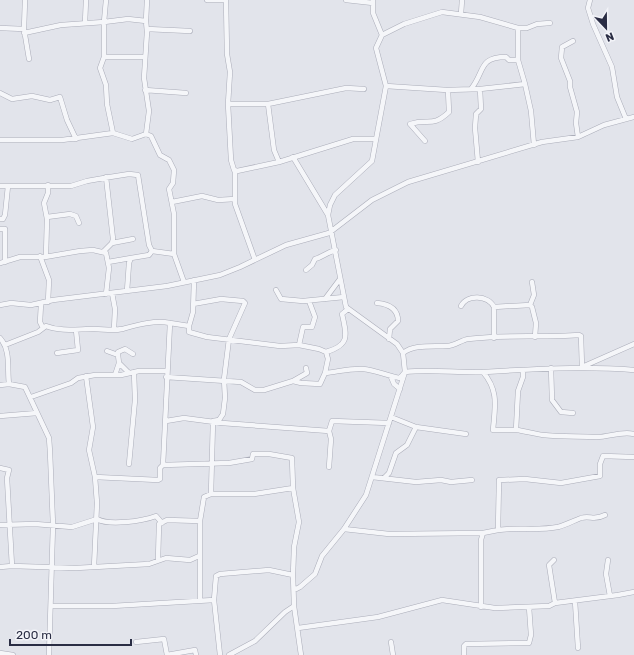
<svg xmlns="http://www.w3.org/2000/svg" width="634" height="655" viewBox="0 0 634 655" font-family="Rubik,sans-serif">
<rect width="100%" height="100%" fill="#e2e4eb"/>
<g fill="none" stroke-linecap="round" stroke-linejoin="round">
<defs>
<path id="minor" d="M 106,0 L 104,22 L 128,19 L 146,21 L 147,0
M 207,0 L 225,0
M 226,0 L 227,54 L 230,72 L 228,104 L 231,160 L 234,170 L 237,171 L 279,162 L 353,139 L 376,139
M 346,0 L 373,3
M 373,0 L 373,13 L 382,35
M 590,0 L 588,8 L 593,24 L 612,67 L 617,97 L 626,119
M 461,14 L 462,0
M 85,23 L 86,0
M 0,28 L 24,29 L 29,59
M 518,28 L 518,60 L 525,84
M 24,29 L 25,0
M 147,29 L 190,31
M 24,33 L 61,25 L 104,22 L 104,57
M 573,41 L 562,47 L 561,58 L 570,81 L 570,87 L 577,112 L 576,123 L 578,137
M 386,86 L 447,90 L 480,89
M 471,89 C 485,72 478,57 506,57 L 509,60 L 518,60
M 145,90 L 186,93
M 0,93 L 12,99 L 32,96 L 50,100 L 60,97 L 67,120 L 76,139
M 228,104 L 268,104 L 346,88 L 364,89
M 268,104 L 274,150 L 279,162
M 113,133 L 132,139 L 146,134 L 149,111 L 144,78 L 147,32 L 146,21
M 146,134 L 151,136 L 160,155 L 169,160 L 174,170 L 173,183 L 169,189 L 174,214 L 174,254
M 0,140 L 62,140 L 113,133 L 107,104 L 106,85 L 100,68 L 104,57 L 145,57
M 425,141 L 410,124 C 429,118 432,128 449,112 L 448,90
M 293,157 L 328,215 L 346,307 L 397,344 L 403,353 L 405,372 L 366,495 L 344,529 L 322,556 L 315,574 L 300,587 L 294,590
M 478,162 L 475,128 L 476,114 L 481,109 L 480,89 L 525,84 L 531,111 L 534,145
M 235,170 L 235,204 L 255,260
M 0,186 L 71,186 L 87,181 L 110,177 L 129,174 L 138,175 L 149,245 L 152,251 L 174,254 L 184,282
M 172,202 L 202,196 L 218,200 L 235,199
M 328,215 L 330,205 L 335,195 L 372,161 L 386,86 L 376,48 L 382,35 L 404,24 L 442,12 L 480,17 L 518,28 L 527,28 L 537,24 L 550,23
M 47,217 L 70,214 L 76,216 L 79,223
M 0,219 L 3,219 L 5,215 L 8,186
M 0,229 L 5,229 L 5,262
M 112,243 L 133,239
M 104,251 L 112,243 L 113,239 L 106,177
M 40,256 L 49,280 L 48,302
M 46,256 L 47,219 L 44,203 L 48,193 L 48,185
M 108,262 L 131,258
M 0,263 L 20,257 L 45,257 L 80,251 L 93,250 L 106,253 L 109,268 L 106,294
M 306,270 L 312,265 L 315,259 C 323,257 327,252 336,250
M 194,280 L 193,312 L 189,326 L 189,332 L 207,337 L 280,346 L 299,345 L 319,349 L 326,352 L 328,359 L 325,373 C 337,372 350,368 363,369 C 376,370 387,376 400,378 L 405,372 C 431,369 457,373 484,372 C 534,369 584,366 634,370
M 276,290 L 281,299 L 303,301 L 344,297
M 127,291 L 129,263 L 131,258 L 149,255 L 152,251
M 112,293 L 115,309 L 114,329
M 325,299 L 340,279
M 377,303 C 388,304 398,308 398,321 L 390,329 L 389,339
M 41,304 L 40,322 L 43,328
M 193,304 L 221,299 L 243,301 L 245,303 L 229,339 L 224,379 L 225,398 L 223,414 L 219,420 L 213,421 L 211,494
M 0,305 L 11,303 L 31,305 L 53,300 L 167,286 L 220,275 L 240,267 L 286,245 L 329,233 L 372,200 L 408,182 L 542,142 L 578,137 L 604,125 L 634,117
M 530,305 L 534,295 L 532,282
M 461,306 C 467,294 488,295 494,307 L 494,338
M 494,307 L 530,305 L 532,307 L 536,323 L 535,337
M 0,338 C 11,350 7,369 9,384
M 5,345 L 38,332 L 46,326 C 61,332 78,329 94,329 C 103,329 113,331 122,329 C 137,325 154,320 170,323
M 299,345 L 303,327 L 312,327 L 315,317 L 309,301
M 107,351 L 118,355 L 119,363
M 326,352 C 350,345 347,336 342,314 L 348,309
M 57,353 L 78,350 L 76,330
M 403,353 C 415,344 433,347 447,346 C 455,346 461,340 468,339 C 504,334 542,338 579,335 L 581,336 L 582,367 L 634,344
M 118,355 L 118,352 L 125,349 L 133,354
M 551,368 L 552,400 L 561,412 L 573,413
M 483,372 C 499,391 495,406 493,430 L 516,430 L 518,391 L 523,377 L 523,370
M 115,375 L 119,363 L 129,373
M 86,376 L 93,427 L 89,450 L 95,477 L 97,503 L 94,567
M 166,377 L 241,382 L 255,390 L 264,390 L 293,381 L 301,383 L 320,384 L 325,373
M 391,377 L 394,384 L 400,389
M 293,381 L 307,373 L 306,368
M 0,385 L 9,384 L 25,387 L 49,438 L 50,452 L 53,525 L 49,655
M 31,397 L 71,383 L 78,378 L 95,375 L 121,375 L 139,371 L 166,371
M 0,416 L 37,413
M 391,417 L 416,427
M 166,421 L 184,418 L 222,423 L 329,431 L 332,421 L 389,423
M 516,430 C 526,431 534,434 543,435 C 561,437 579,436 597,437 C 609,437 621,431 634,434
M 329,431 L 331,439 L 329,467
M 129,464 L 135,400 L 134,372
M 163,465 L 170,323 L 189,326
M 0,468 L 9,470 L 7,478 L 12,566
M 95,477 L 158,480 L 160,479 L 160,468 L 163,465 L 229,463 L 252,459 L 253,454 L 269,454 L 292,458 L 293,488 L 299,522 L 294,547 L 293,575 L 294,606 L 301,655
M 372,477 L 416,482 L 441,480 L 451,482 L 472,480
M 384,478 L 389,473 L 396,453 L 407,445 L 416,427 L 466,434
M 0,525 L 35,524 L 72,527 L 97,519 C 109,526 143,521 156,516 L 162,523
M 344,529 L 389,534 L 483,533
M 498,530 C 518,527 538,531 558,527 C 566,525 573,521 581,518 C 590,515 594,521 605,515
M 158,560 L 159,524 L 167,520 L 200,521
M 554,560 L 549,565 L 555,603
M 608,560 L 606,574 L 610,596
M 0,567 L 12,566 L 76,568 L 149,564 L 166,558 L 190,560 L 199,556
M 200,600 L 200,521 L 204,497 L 211,494 L 254,494 L 293,488
M 575,601 L 578,648
M 51,606 L 112,606 L 214,600
M 481,607 L 481,540 L 483,533 L 498,530 L 499,480 L 525,479 L 561,483 L 600,476 L 600,464 L 603,456 L 634,457
M 298,628 L 378,617 L 442,600 L 495,608 L 549,606 L 555,603 L 618,595 L 634,592
M 136,642 L 164,639 L 167,655 L 195,650 L 196,655
M 391,642 L 393,655
M 0,653 L 13,655
M 220,655 L 214,600 L 216,576 L 220,574 L 269,570 L 293,575
M 229,655 L 255,641 L 285,612 L 294,606
M 464,655 L 464,646 L 466,644 L 529,643 L 531,635 L 529,607"/>
</defs>
<!-- minor casing -->
<use href="#minor" stroke="#abadb9" stroke-width="5.5"/>
<!-- minor -->
<use href="#minor" stroke="#f5f6f9" stroke-width="4.5"/>
</g>
<!-- north arrow -->
<g transform="translate(606 28) rotate(158)" stroke="#f2f3f8" stroke-width="3" paint-order="stroke">
<path d="M0-3L7 15L0 10L-7 15Z" fill="#2a2d44"/>
<text y="-6" font-size="11" font-weight="bold" text-anchor="middle" fill="#2a2d44">N</text>
</g>
<!-- scale -->
<path d="M10 639v6h121v-6" fill="none" stroke="#2a2d44" stroke-width="2"/>
<text x="16" y="639" font-size="12" fill="#2a2d44" stroke="#f2f3f8" stroke-width="3" paint-order="stroke">200 m</text>
</svg>
